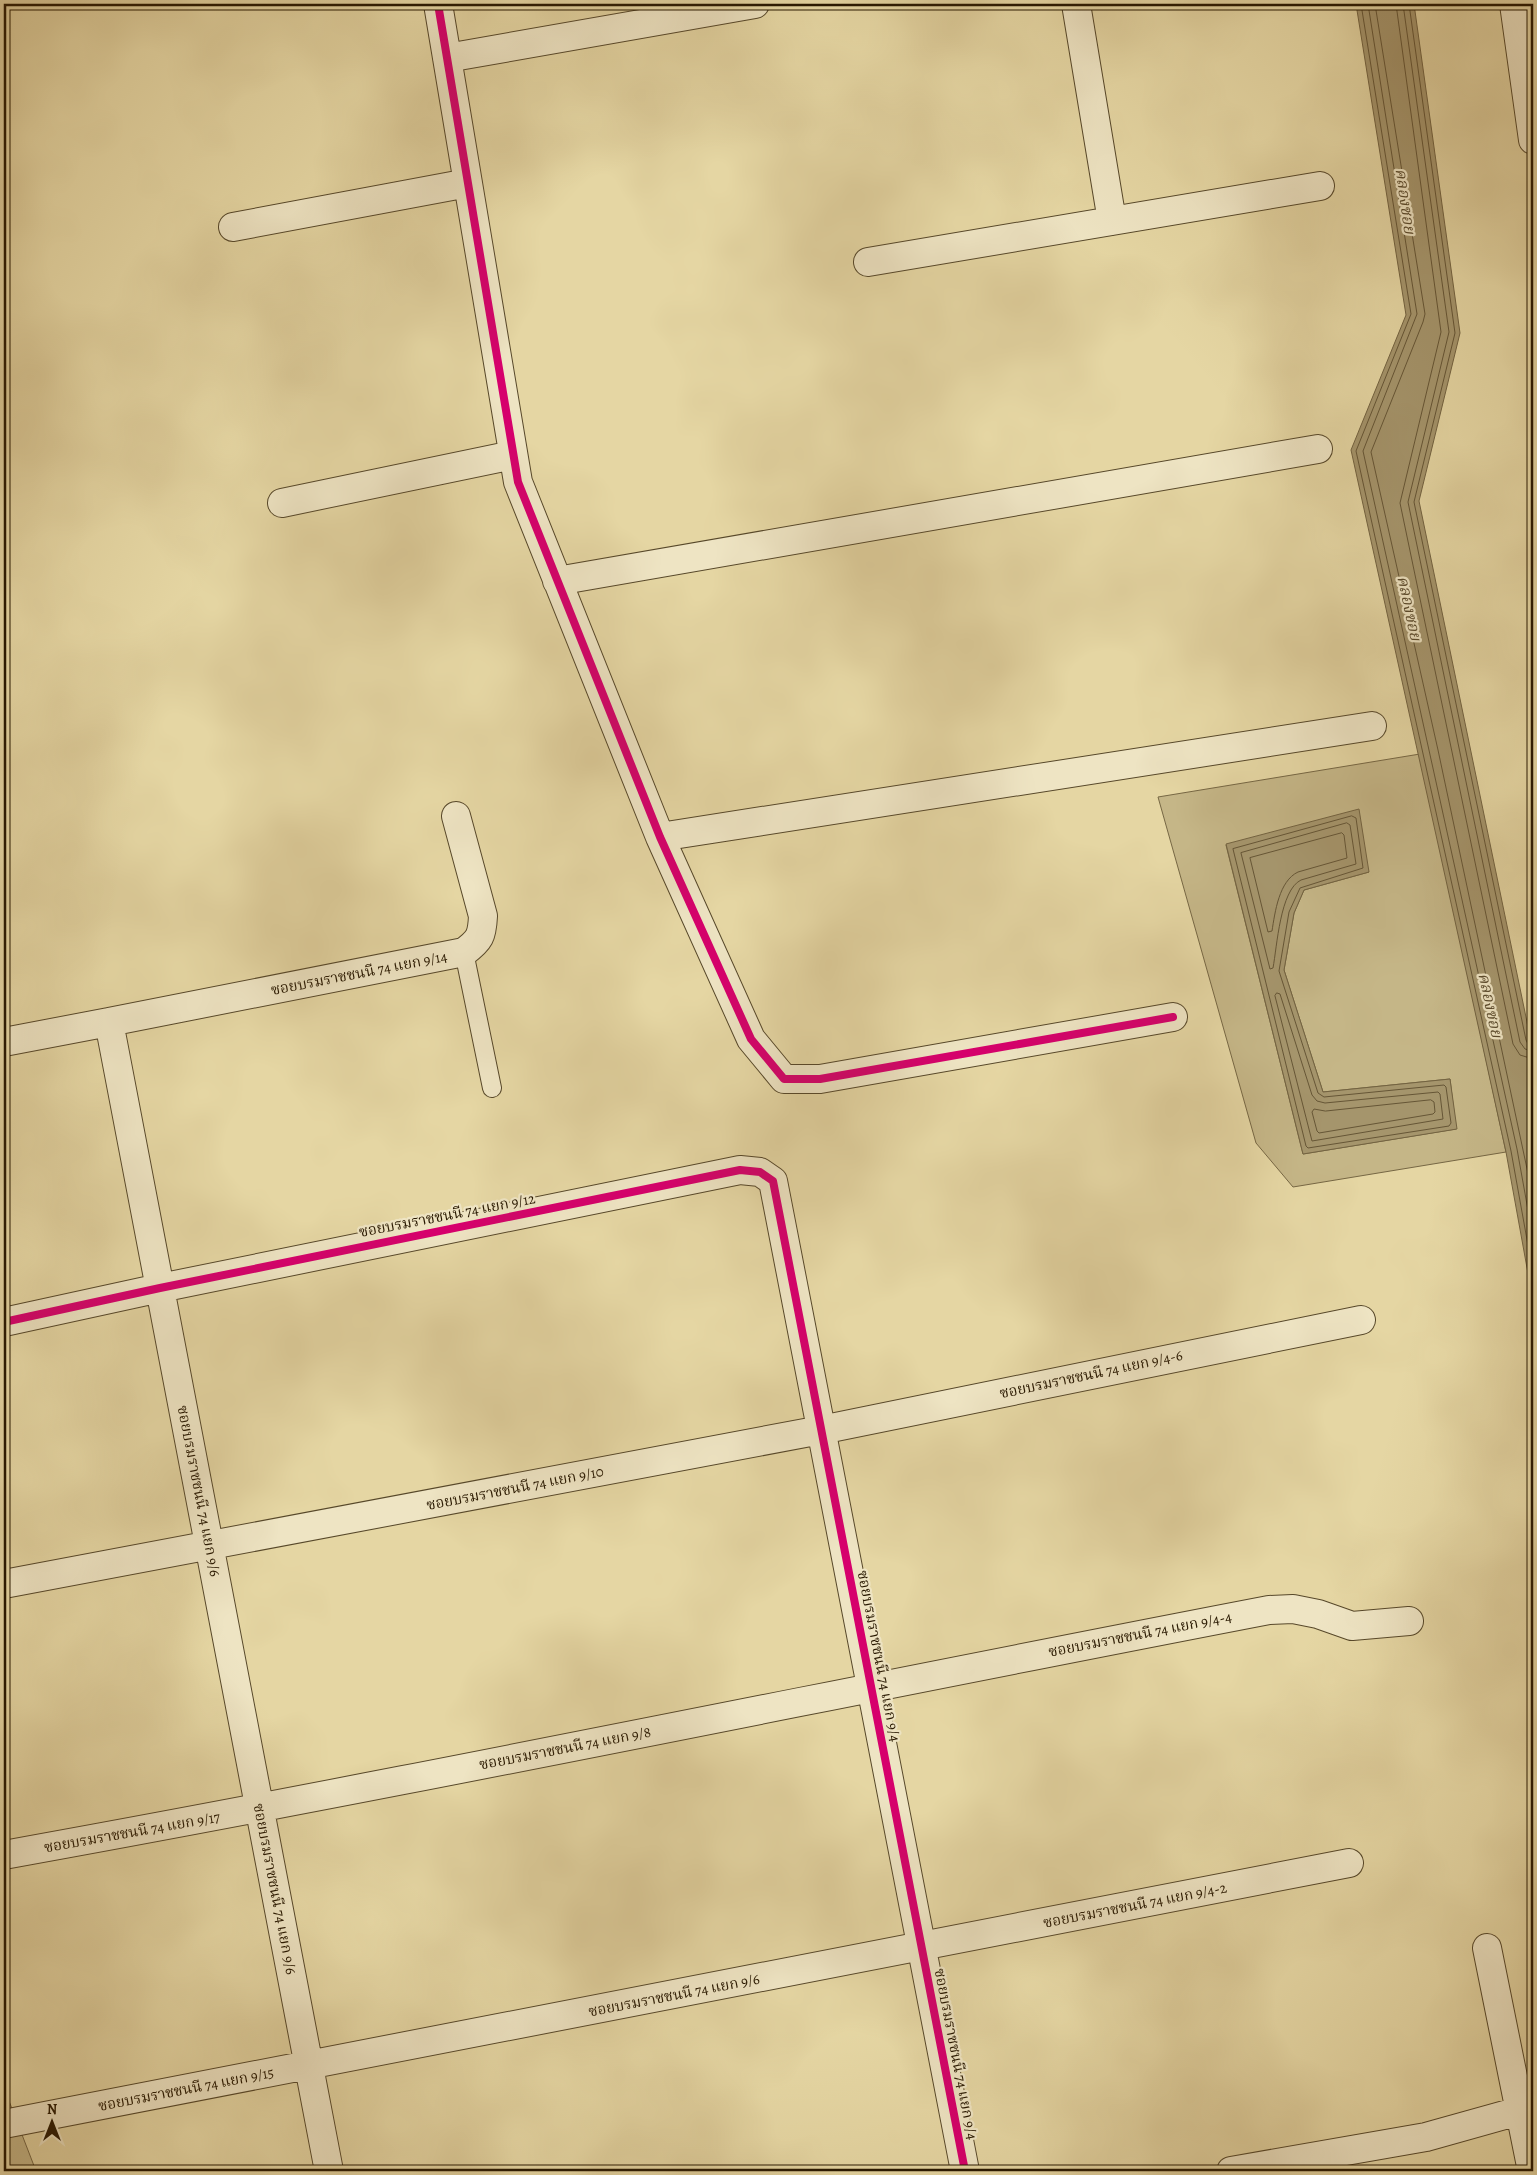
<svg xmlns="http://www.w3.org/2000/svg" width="1537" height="2175" viewBox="0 0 1537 2175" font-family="Alegreya,'Noto Serif Thai',serif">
<rect width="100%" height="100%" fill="#e5d6a3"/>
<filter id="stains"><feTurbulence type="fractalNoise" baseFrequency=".004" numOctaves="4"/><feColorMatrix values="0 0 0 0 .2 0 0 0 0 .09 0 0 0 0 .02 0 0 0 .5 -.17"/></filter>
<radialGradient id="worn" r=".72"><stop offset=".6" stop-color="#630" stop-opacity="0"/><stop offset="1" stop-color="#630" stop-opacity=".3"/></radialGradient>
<!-- green -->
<path fill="#c5b687" stroke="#766744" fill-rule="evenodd" d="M 1420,754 L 1506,1152 L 1293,1187 L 1256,1143 L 1158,797 ZM 1226,845 L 1369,872 L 1304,890 L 1294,913 L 1284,970 L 1323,1092 L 1450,1079 L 1456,1129 L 1303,1154 Z
M 4,2088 L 36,2171 L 4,2171 Z"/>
<!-- water -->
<path fill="#a5956c" stroke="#736341" d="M 1356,4 L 1414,4 L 1460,333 L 1419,501 L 1533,1051 L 1533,1301 L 1506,1152 L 1351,450 L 1406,315 Z
M 1359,809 L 1369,872 L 1304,890 L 1294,913 L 1284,970 L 1323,1092 L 1450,1079 L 1457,1129 L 1303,1154 L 1226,844 Z"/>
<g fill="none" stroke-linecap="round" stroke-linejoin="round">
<!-- shore -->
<path stroke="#665636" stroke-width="1" d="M 1361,4 L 1411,314 L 1356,451 L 1511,1151 L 1533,1273
M 1368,4 L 1417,314 L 1363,451 L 1517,1149 L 1533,1238
M 1375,4 L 1425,314 L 1423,322 L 1371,452 L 1438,750 L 1533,1197
M 1396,4 L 1441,332 L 1400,503 L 1513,1044 L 1520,1055 L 1533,1059
M 1403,4 L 1449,332 L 1408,502 L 1520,1042 L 1525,1049 L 1533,1051
M 1409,4 L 1455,333 L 1414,502 L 1526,1040 L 1528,1044 L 1533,1045
M 1352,816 L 1356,818 L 1363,868 L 1300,888 L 1289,912 L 1279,971 L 1318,1093 L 1324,1097 L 1444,1085 L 1446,1087 L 1451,1123 L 1449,1126 L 1308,1148 L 1306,1146 L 1233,849 Z
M 1347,823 L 1350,825 L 1356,864 L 1301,880 C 1280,890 1277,947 1273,968 L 1270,969 L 1241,853 Z
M 1342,833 L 1344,835 L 1347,858 L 1298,872 C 1279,881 1275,912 1272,931 L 1268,932 L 1250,858 Z
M 1277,993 L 1280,994 L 1312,1095 L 1317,1101 L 1325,1103 L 1438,1092 L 1440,1094 L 1443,1119 L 1312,1141 L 1275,996 Z
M 1431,1100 L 1434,1102 L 1435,1112 L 1433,1114 L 1319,1133 L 1317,1131 L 1312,1112 L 1314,1109 L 1325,1111 Z"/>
<defs>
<path id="service" d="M 464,952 L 492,1088"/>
<path id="minor" d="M 438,4 L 518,482 L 660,837 L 751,1039 L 784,1079 L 820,1079 L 1173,1017
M 1076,4 L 1112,221
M 1514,4 L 1533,140
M 447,58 L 755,4
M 233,227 L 468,183
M 868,262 L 1320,186
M 282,503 L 513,455
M 557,581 L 1318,449
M 660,837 L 1372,726
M 109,1022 L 464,952 C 480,940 482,936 483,916 L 456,816
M 4,1042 L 109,1022 L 329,2171
M 4,1322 L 160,1288 L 740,1170 L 760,1172 L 773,1181 L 965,2171
M 4,1584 L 821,1430 L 1361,1320
M 4,1855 C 426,1779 847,1691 1269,1610 L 1293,1609 L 1318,1614 L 1352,1626 L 1409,1621
M 1487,1948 L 1532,2171
M 4,2124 L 1349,1863
M 1231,2171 L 1426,2137 L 1533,2107"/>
</defs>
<!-- service casing -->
<use href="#service" stroke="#57482a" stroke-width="20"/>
<!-- minor casing -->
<use href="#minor" stroke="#57482a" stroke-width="30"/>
<!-- service -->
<use href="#service" stroke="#eee4c3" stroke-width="18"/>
<!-- minor -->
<use href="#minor" stroke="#eee4c3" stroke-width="28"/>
<defs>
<path id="cycleway" d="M 438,4 L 518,482 L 660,837 L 751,1039 L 784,1079 L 820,1079 L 1173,1017
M 4,1322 L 160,1288 L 740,1170 L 760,1172 L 773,1181 L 965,2171"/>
</defs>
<!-- cycleway casing -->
<use href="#cycleway" stroke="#eee4c3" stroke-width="11"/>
<!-- cycleway -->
<use href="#cycleway" stroke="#d6006c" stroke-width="8"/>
</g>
<g text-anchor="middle" stroke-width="4.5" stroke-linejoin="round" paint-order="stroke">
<!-- street labels -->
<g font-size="15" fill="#281801" stroke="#eee4c3">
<text transform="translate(359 973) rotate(-11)" y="5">ซอยบรมราชชนนี 74 แยก 9/14</text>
<text transform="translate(447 1215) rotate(-11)" y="5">ซอยบรมราชชนนี 74 แยก 9/12</text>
<text transform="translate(1091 1374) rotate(-12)" y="5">ซอยบรมราชชนนี 74 แยก 9/4-6</text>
<text transform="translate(515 1488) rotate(-11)" y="5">ซอยบรมราชชนนี 74 แยก 9/10</text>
<text transform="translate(199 1491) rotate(79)" y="5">ซอยบรมราชชนนี 74 แยก 9/6</text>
<text transform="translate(1140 1634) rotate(-11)" y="5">ซอยบรมราชชนนี 74 แยก 9/4-4</text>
<text transform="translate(879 1656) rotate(79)" y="5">ซอยบรมราชชนนี 74 แยก 9/4</text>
<text transform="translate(565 1748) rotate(-11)" y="5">ซอยบรมราชชนนี 74 แยก 9/8</text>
<text transform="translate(132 1832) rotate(-10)" y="5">ซอยบรมราชชนนี 74 แยก 9/17</text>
<text transform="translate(275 1889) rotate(79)" y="5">ซอยบรมราชชนนี 74 แยก 9/6</text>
<text transform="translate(1135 1905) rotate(-11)" y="5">ซอยบรมราชชนนี 74 แยก 9/4-2</text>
<text transform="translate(674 1995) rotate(-11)" y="5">ซอยบรมราชชนนี 74 แยก 9/6</text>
<text transform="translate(956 2054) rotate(79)" y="5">ซอยบรมราชชนนี 74 แยก 9/4</text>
<text transform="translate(186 2089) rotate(-11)" y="5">ซอยบรมราชชนนี 74 แยก 9/15</text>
</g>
<!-- water labels -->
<g font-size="16" font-style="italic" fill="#5a4a2c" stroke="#eee4c3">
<text transform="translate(1406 201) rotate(82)" y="6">คลองซอย</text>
<text transform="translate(1410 608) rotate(78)" y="6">คลองซอย</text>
<text transform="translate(1491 1005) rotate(78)" y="6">คลองซอย</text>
</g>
</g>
<!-- margin -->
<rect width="1537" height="2175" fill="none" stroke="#e5d6a3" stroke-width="20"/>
<rect x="5" y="5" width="1527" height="2165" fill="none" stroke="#281801" stroke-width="2.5"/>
<rect x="10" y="10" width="1517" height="2155" fill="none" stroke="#281801"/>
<!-- north arrow -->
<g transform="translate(52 2122)" stroke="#eee4c3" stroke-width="4" paint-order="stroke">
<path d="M0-4L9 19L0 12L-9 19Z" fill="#281801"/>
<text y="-8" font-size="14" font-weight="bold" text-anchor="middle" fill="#281801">N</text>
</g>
<rect width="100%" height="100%" filter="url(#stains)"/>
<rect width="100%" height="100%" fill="url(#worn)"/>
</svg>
